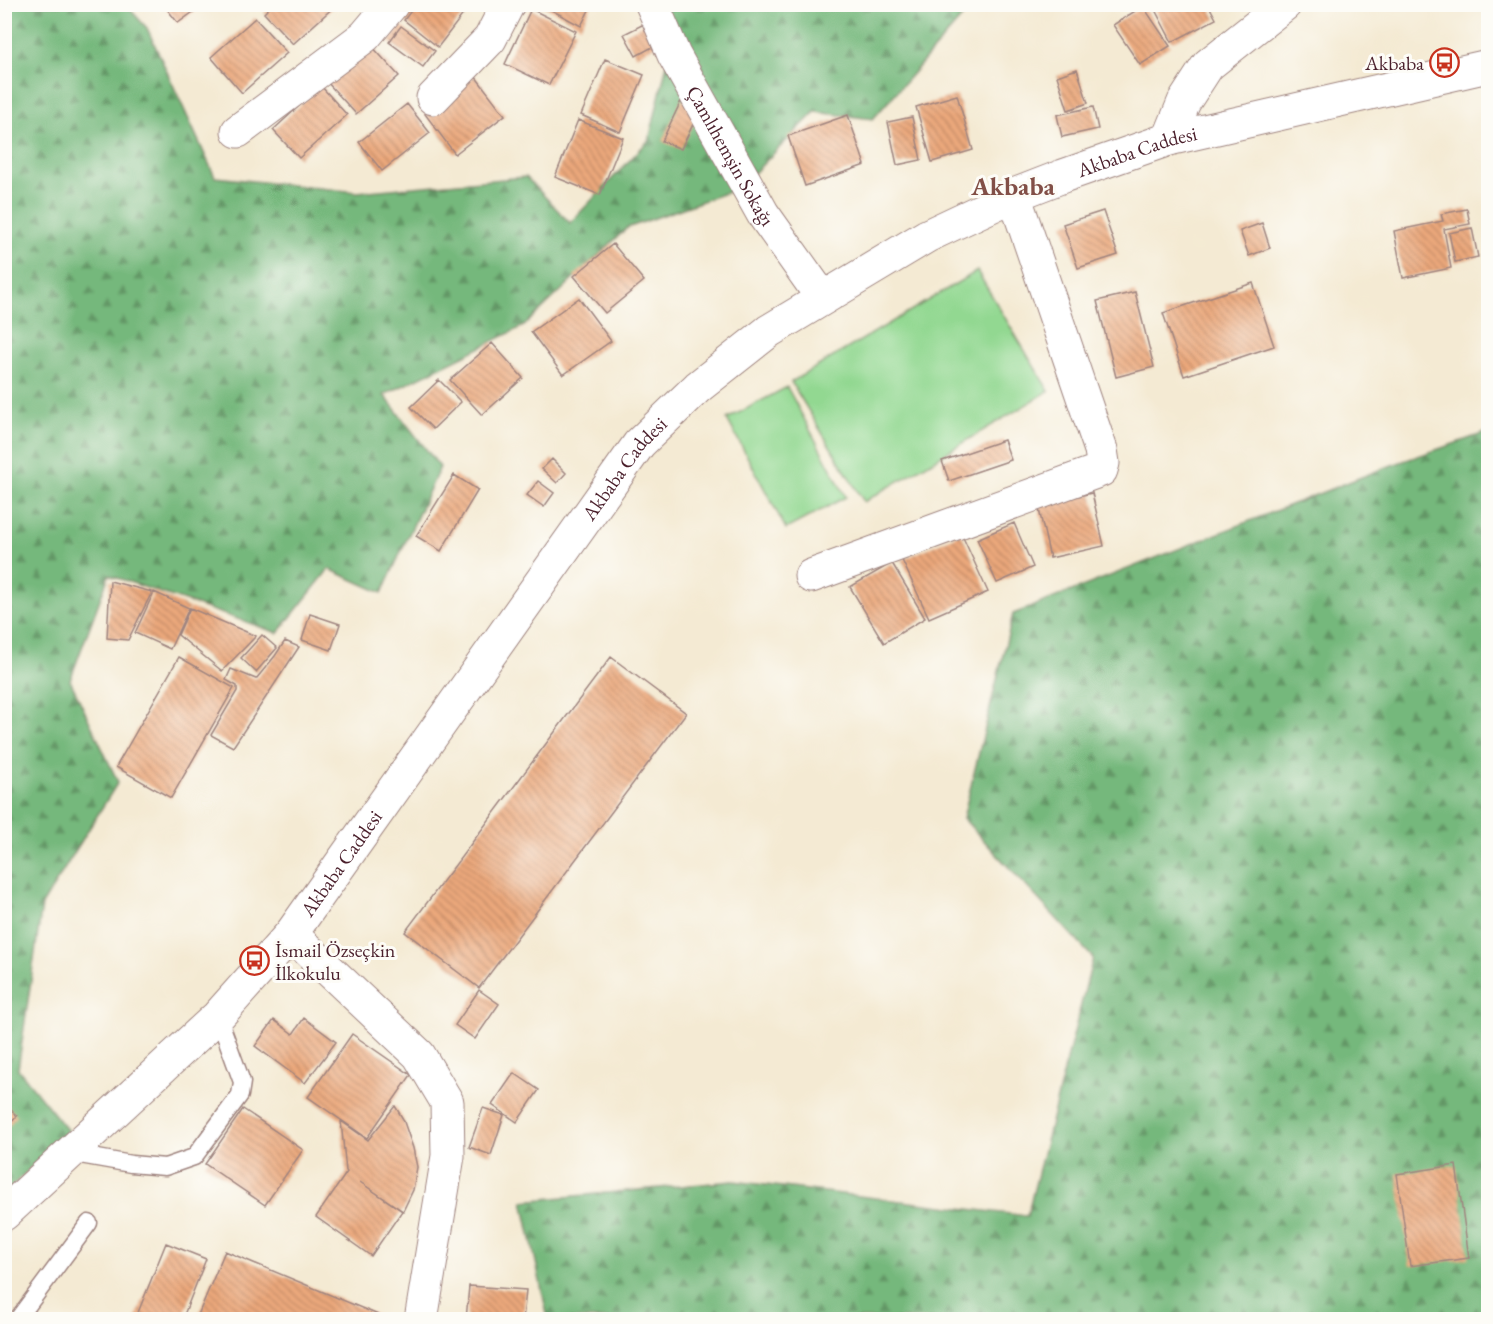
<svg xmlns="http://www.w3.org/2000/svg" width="1493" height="1324" viewBox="0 0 1493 1324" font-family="'EB Garamond',serif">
<defs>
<pattern id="forest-firs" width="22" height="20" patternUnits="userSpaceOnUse" patternTransform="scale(1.5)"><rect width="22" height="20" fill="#75b87b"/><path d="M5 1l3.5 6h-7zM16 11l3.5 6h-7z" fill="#629565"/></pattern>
<pattern id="building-back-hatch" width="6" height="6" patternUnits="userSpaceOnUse" patternTransform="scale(1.5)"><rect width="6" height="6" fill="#eba87b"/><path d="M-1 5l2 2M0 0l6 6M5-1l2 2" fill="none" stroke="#c08865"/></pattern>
</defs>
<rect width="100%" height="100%" fill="#fdfcf7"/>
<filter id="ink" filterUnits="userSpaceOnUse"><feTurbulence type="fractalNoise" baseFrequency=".0167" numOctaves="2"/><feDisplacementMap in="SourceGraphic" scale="12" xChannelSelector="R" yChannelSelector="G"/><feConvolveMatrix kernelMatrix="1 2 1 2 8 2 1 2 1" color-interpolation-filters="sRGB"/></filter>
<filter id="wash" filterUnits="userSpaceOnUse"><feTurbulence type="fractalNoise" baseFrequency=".008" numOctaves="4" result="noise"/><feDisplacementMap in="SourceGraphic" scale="24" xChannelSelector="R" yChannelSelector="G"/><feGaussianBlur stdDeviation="1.35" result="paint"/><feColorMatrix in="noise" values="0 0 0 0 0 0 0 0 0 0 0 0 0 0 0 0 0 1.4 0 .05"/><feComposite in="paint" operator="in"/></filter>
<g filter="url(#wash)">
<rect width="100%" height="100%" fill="#f4ead3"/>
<!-- forest -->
<path fill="url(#forest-firs)" stroke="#606c53" stroke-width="1.5" d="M 5,5 L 126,5 L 147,28 L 215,177 L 357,192 L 526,177 L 570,223 L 649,140 L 673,38 L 665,5 L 991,5 L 964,15 L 873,119 L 815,112 L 739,188 L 627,228 L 524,326 L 384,395 L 440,467 L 382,593 L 329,569 L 278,633 L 109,575 L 70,680 L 118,782 L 42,905 L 18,1069 L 68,1131 L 5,1193 Z
M 1488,432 L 1488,1319 L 548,1319 L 523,1201 L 733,1181 L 1027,1216 L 1093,958 L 963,818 L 1013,614 L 1392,465 Z"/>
<!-- garden -->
<path fill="#92d891" stroke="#6e7c5e" stroke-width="1.5" d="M 977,271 L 1049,391 L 864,502 L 791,382 Z
M 787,387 L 846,497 L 786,529 L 727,419 Z"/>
<g id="blocks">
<!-- building -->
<path fill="url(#building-back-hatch)" d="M 163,4 L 199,4 L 200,7 L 178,23 Z
M 273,4 L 337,4 L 293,44 L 264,13 Z
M 416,4 L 471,4 L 438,47 L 404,20 Z
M 540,4 L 592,4 L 581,26 Z
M 1152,4 L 1208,4 L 1216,19 L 1172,42 Z
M 1143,6 L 1170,46 L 1140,65 L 1113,25 Z
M 531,9 L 576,31 L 549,85 L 505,64 Z
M 255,18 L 287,53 L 242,93 L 211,57 Z
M 646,23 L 658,44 L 636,56 L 624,34 Z
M 401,26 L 435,51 L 423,67 L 389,42 Z
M 370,44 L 399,76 L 356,114 L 327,82 Z
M 605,59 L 644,75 L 620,132 L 581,115 Z
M 1077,69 L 1088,103 L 1068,110 L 1057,76 Z
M 475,76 L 505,115 L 455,154 L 425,114 Z
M 321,86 L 347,115 L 299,158 L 273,130 Z
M 957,95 L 973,150 L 932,162 L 916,107 Z
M 682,99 L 701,108 L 681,149 L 662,141 Z
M 407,104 L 430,133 L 382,171 L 359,142 Z
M 1093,107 L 1098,129 L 1062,137 L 1057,115 Z
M 848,115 L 865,165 L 805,186 L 788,136 Z
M 912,117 L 921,160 L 897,165 L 888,122 Z
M 578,120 L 623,138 L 600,195 L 555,177 Z
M 1467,209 L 1470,224 L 1444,229 L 1451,268 L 1403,278 L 1394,231 L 1443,221 L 1441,214 Z
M 1103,211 L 1118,255 L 1078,268 L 1063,224 Z
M 1262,223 L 1270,248 L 1249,256 L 1240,231 Z
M 1472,228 L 1478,257 L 1455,262 L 1449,233 Z
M 613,244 L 644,281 L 605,313 L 574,276 Z
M 1253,283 L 1274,346 L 1184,376 L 1163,313 Z
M 1135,292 L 1154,367 L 1116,377 L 1097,301 Z
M 579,298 L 611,341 L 563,375 L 531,332 Z
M 492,343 L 523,378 L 482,415 L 450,380 Z
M 439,380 L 461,402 L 433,429 L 411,407 Z
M 1004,440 L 1011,460 L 949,481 L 942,461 Z
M 552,459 L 566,473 L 557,483 L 542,469 Z
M 454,475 L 478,490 L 441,551 L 416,536 Z
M 538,481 L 554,493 L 544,507 L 527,495 Z
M 1092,493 L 1104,546 L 1050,558 L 1038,505 Z
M 1014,523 L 1033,567 L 997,583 L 977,539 Z
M 961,533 L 988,592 L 929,618 L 902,560 Z
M 892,563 L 925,618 L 884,643 L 850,587 Z
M 110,581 L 152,592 L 128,640 L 107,638 Z
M 154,592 L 189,608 L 170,649 L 135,633 Z
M 190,608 L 256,636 L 222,671 L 178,635 Z
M 310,614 L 340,624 L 331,650 L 302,640 Z
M 262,635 L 277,648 L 256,672 L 241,658 Z
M 285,641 L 299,647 L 233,747 L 211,735 L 237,691 L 237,686 L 226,680 L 231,669 L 256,679 L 275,656 Z
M 179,657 L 234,688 L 171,798 L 116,767 Z
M 611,657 L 686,713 L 479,988 L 405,932 Z
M 479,990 L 499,1004 L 475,1039 L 455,1025 Z
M 304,1018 L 336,1042 L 305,1083 L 255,1046 L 274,1020 L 293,1034 Z
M 352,1034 L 411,1075 L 367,1138 L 308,1097 Z
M 514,1073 L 539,1090 L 517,1122 L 492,1105 Z
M 6,1105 L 17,1116 L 5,1129 L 5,1106 Z
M 395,1106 L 403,1119 L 413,1148 L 417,1167 L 413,1190 L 403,1211 L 360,1182 L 402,1211 L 371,1256 L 316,1217 L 347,1172 L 346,1171 L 341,1121 L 368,1140 Z
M 483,1108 L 504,1115 L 491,1155 L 469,1147 Z
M 243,1109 L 303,1150 L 265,1205 L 205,1164 Z
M 1456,1165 L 1469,1258 L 1410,1266 L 1397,1174 Z
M 166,1243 L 206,1259 L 182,1320 L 135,1320 Z
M 225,1251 L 388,1319 L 388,1320 L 196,1320 Z
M 469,1286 L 526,1290 L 523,1320 L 466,1320 Z"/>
</g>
</g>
<g filter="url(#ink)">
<use href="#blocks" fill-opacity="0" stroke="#9f847f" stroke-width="1.5"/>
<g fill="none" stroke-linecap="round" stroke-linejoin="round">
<defs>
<path id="lane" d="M 69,1153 L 131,1164 L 165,1167 L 194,1157 L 240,1095 L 242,1082 L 218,1016
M 17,1320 L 89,1223"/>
<g id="street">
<path id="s1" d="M 652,4 L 674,55 L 763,214 L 822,297"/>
<path d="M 433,98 L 490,39 L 508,4"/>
<path d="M 238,131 L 365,36 L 392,4"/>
<path d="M 1169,139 L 1184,102 L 1208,65 L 1285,4"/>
<path d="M 811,576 L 1101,470 L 1103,463 L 1101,450 L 1014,195"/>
<path d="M 291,934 L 419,1055 L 447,1102 L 448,1156 L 421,1320"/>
</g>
<g id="secondary">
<path id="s2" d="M 4,1214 L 218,1016 L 291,934 L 639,444 L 698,387 L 769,331 L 927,236 L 1014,195 L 1063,176 L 1169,139 L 1488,66"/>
</g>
</defs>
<!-- lane casing -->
<use href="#lane" stroke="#9f847f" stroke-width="19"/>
<!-- street casing -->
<use href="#street" stroke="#9f847f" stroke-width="35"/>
<!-- secondary casing -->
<use href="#secondary" stroke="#9f847f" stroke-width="35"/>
<!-- lane -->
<use href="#lane" stroke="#fff" stroke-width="16"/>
<!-- street -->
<use href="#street" stroke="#fff" stroke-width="33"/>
<!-- secondary -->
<use href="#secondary" stroke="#fff" stroke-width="33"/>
</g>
</g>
<!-- icons -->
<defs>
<symbol id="bus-ring" viewBox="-11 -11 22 22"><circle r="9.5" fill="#fdfcf7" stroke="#c8321e" stroke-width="1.5"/><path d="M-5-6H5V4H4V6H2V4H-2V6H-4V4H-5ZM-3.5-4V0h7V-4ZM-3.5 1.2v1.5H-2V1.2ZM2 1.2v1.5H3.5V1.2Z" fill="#c8321e"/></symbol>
</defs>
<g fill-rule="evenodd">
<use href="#bus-ring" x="1428" y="46" width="33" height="33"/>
<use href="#bus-ring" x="238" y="944" width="33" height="33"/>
</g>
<g text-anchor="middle" stroke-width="6" stroke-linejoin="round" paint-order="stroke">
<!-- poi labels -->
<g font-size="20" fill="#4a1f2b" stroke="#fdfcf7" text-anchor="end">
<text x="1424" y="70">Akbaba</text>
<text x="275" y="957" text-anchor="start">İsmail Özseçkin<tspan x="275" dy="23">İlkokulu</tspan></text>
</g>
<!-- street labels -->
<g font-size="20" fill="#4a1f2b" stroke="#fdfcf7">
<text dy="7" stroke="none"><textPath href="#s2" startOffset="1586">Akbaba Caddesi</textPath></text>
<text dy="7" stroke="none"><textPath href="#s1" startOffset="171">Çamlıhemşin Sokağı</textPath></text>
<text dy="7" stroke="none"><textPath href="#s2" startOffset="974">Akbaba Caddesi</textPath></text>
<text dy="7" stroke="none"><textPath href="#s2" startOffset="488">Akbaba Caddesi</textPath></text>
</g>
<!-- district labels -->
<g font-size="26" font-weight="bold" fill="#824f47" stroke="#fdfcf7">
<text x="1013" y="195">Akbaba</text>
</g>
</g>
<!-- margin -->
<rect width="1493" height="1324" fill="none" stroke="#fdfcf7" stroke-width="24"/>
</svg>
